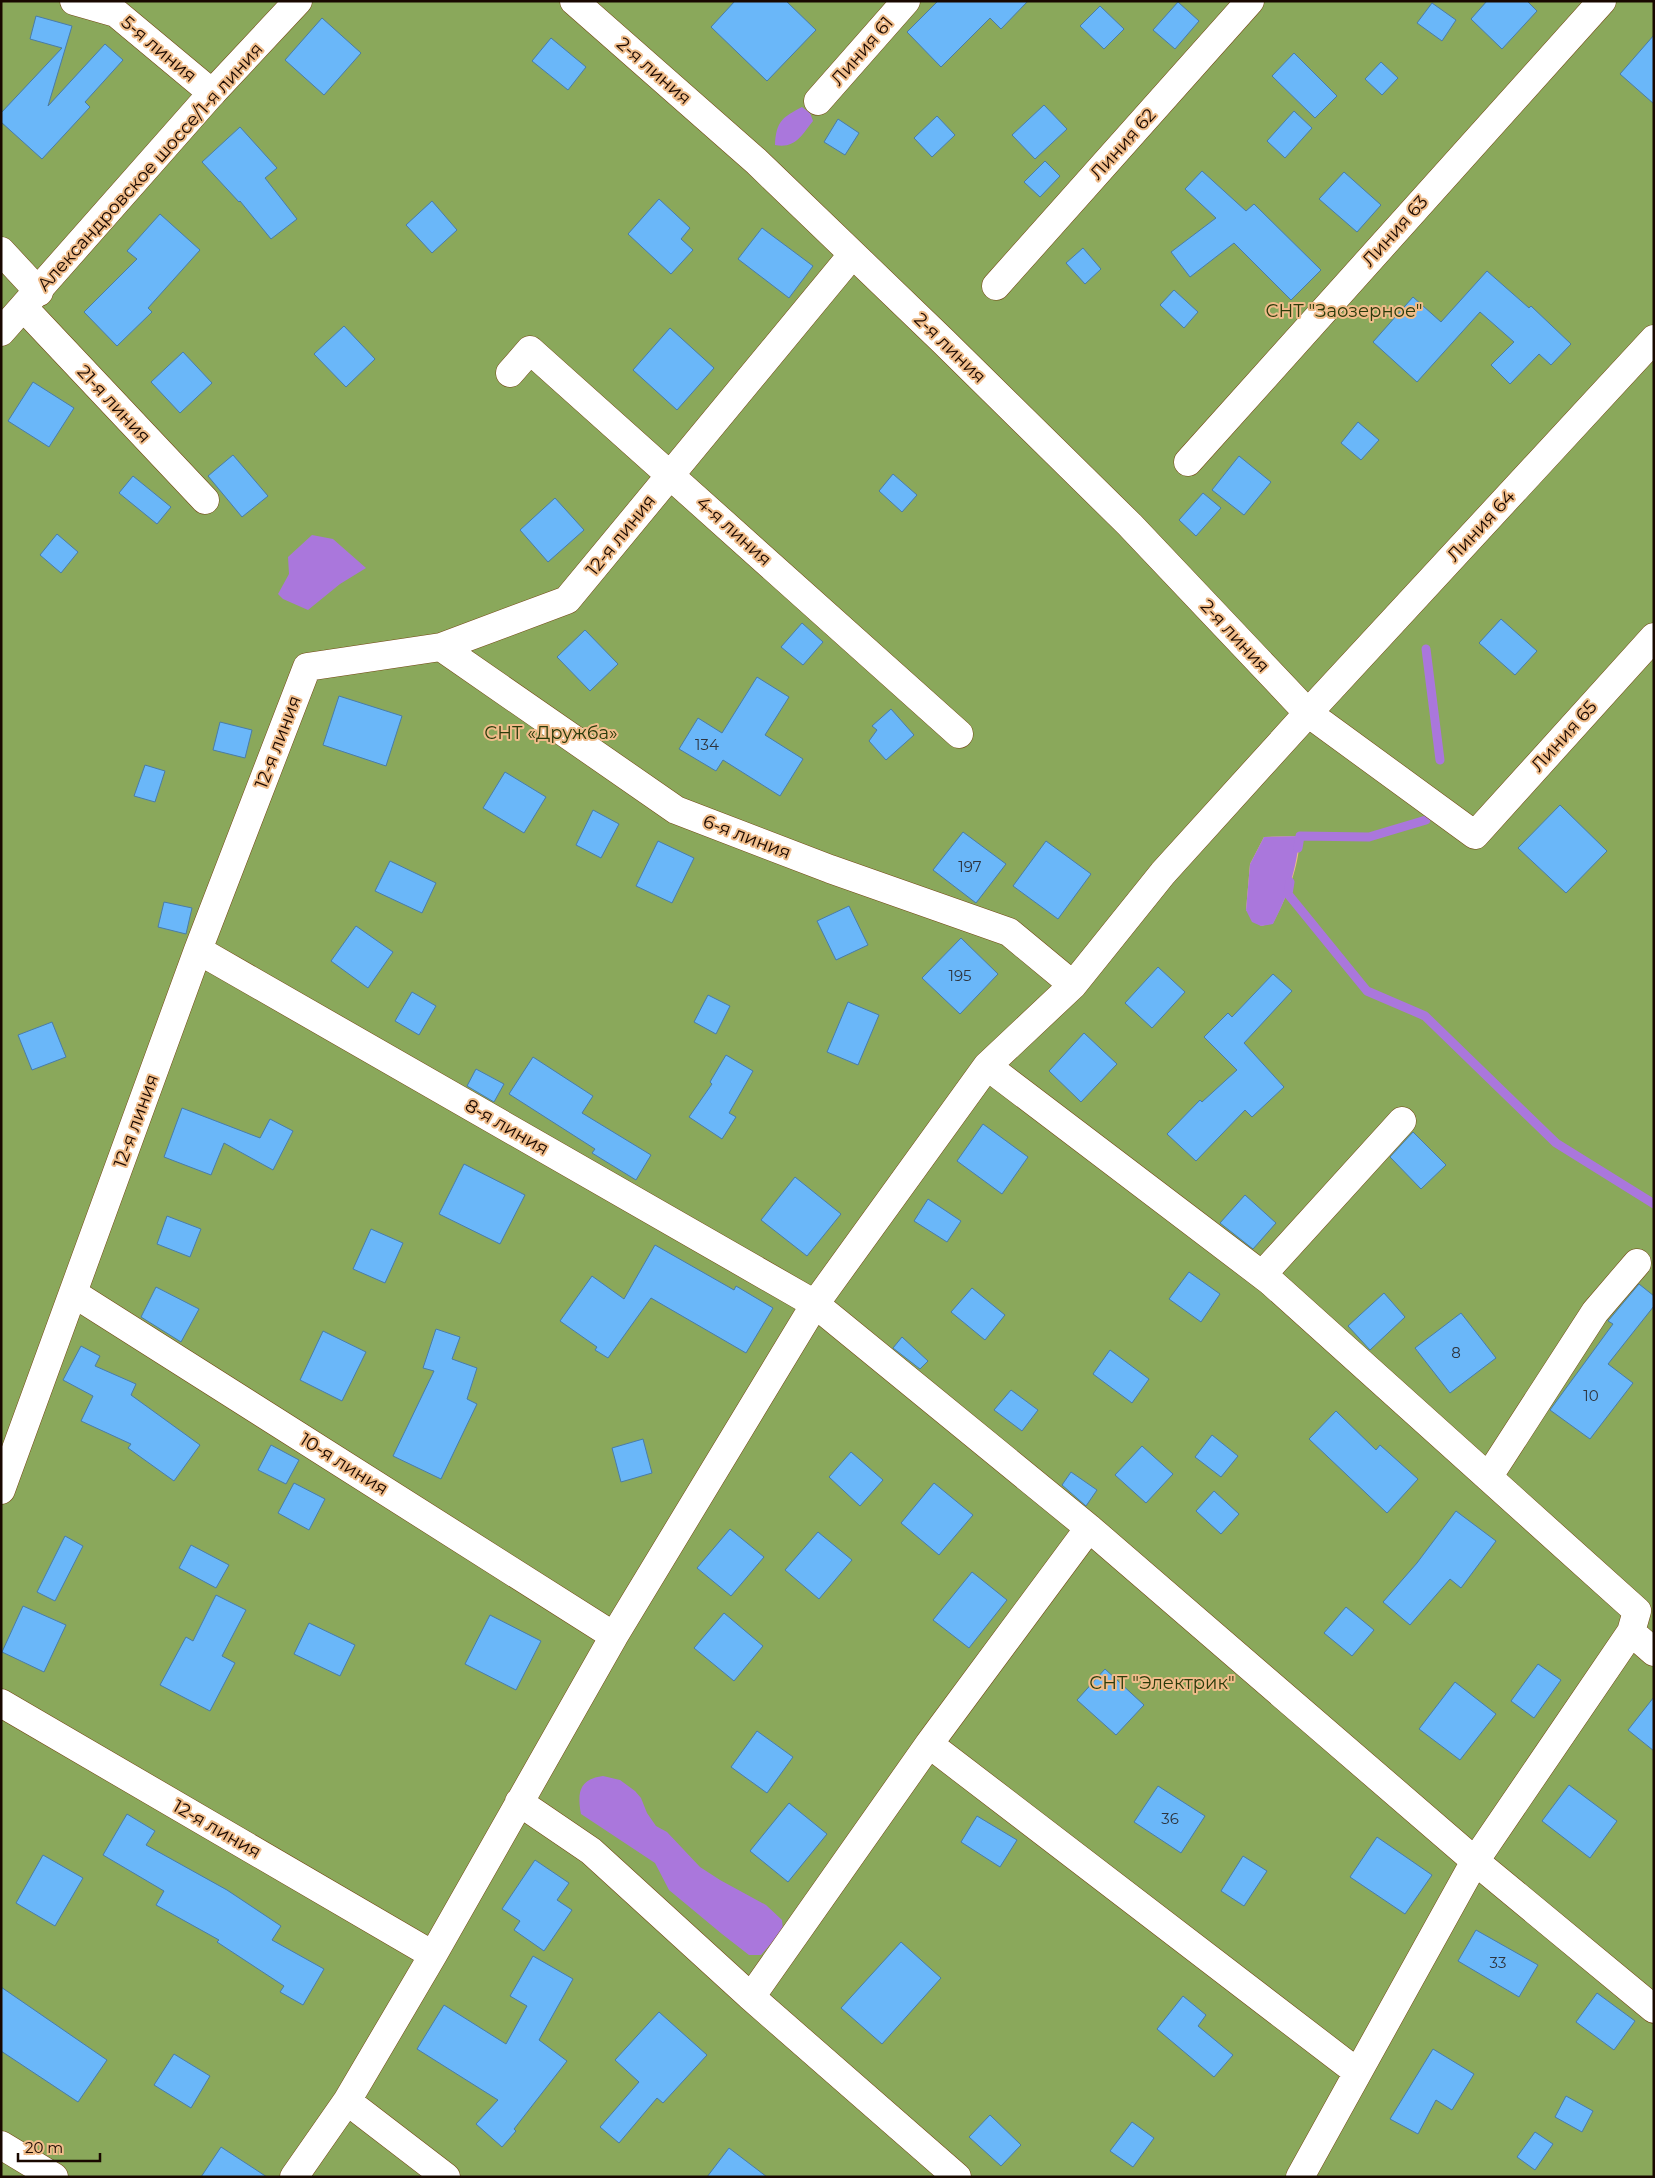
<svg xmlns="http://www.w3.org/2000/svg" width="1655" height="2178" viewBox="0 0 1655 2178" font-family="Montserrat,sans-serif">
<rect width="100%" height="100%" fill="#efbc8a"/>
<!-- green -->
<path fill="#8aa85b" fill-rule="evenodd" d="M 1,1 L 1654,1 L 1654,2177 L 1,2177 ZM 1300,836 C 1299,868 1287,896 1273,923 L 1261,926 L 1246,910 L 1250,864 L 1264,837 Z"/>
<!-- water -->
<path fill="#aa77dc" d="M 802,107 L 810,113 L 813,121 C 802,135 795,149 775,145 C 776,121 783,117 802,107 Z
M 312,535 L 333,539 L 366,568 L 340,584 L 308,610 L 283,599 L 278,594 L 289,574 L 288,557 Z
M 1300,836 C 1295,872 1290,891 1273,924 L 1261,926 L 1252,922 L 1246,910 L 1250,864 L 1264,837 Z
M 603,1776 L 620,1780 L 635,1791 L 641,1798 L 647,1813 L 656,1826 L 667,1832 L 700,1867 L 720,1880 L 766,1905 L 782,1920 L 783,1930 L 761,1955 L 749,1955 L 722,1934 L 669,1890 L 655,1863 L 581,1814 C 577,1793 579,1779 603,1776 Z"/>
<g fill="none" stroke-linecap="round" stroke-linejoin="round">
<!-- stream -->
<path stroke="#aa77dc" stroke-width="9" d="M 1426,649 L 1440,760
M 1298,848 L 1300,836 L 1369,837 L 1426,820
M 1290,882 L 1288,894 L 1367,991 L 1425,1016 L 1556,1143 L 1654,1204"/>
</g>
<!-- building -->
<path fill="#6ab7f9" stroke="#497ca7" d="M 735,1 L 786,1 L 816,30 L 767,81 L 711,27 Z
M 938,1 L 1028,1 L 1001,29 L 990,18 L 941,67 L 907,32 Z
M 1487,1 L 1527,1 L 1537,11 L 1502,49 L 1471,19 Z
M 1178,2 L 1199,21 L 1175,49 L 1153,30 Z
M 1432,3 L 1456,20 L 1442,41 L 1417,23 Z
M 1100,6 L 1124,29 L 1104,49 L 1080,26 Z
M 36,16 L 72,26 L 48,106 L 105,44 L 123,60 L 85,102 L 90,107 L 42,159 L 1,122 L 1,113 L 62,48 L 30,39 Z
M 322,18 L 361,53 L 324,95 L 285,60 Z
M 1654,35 L 1654,104 L 1620,74 Z
M 551,38 L 586,67 L 568,90 L 532,61 Z
M 1294,53 L 1337,96 L 1315,118 L 1272,76 Z
M 1381,62 L 1398,78 L 1382,95 L 1365,79 Z
M 1044,105 L 1067,129 L 1035,159 L 1012,135 Z
M 1294,111 L 1312,128 L 1285,158 L 1267,141 Z
M 937,116 L 955,135 L 932,157 L 914,138 Z
M 838,119 L 859,133 L 845,155 L 824,142 Z
M 240,127 L 277,168 L 265,178 L 297,219 L 271,239 L 240,201 L 239,202 L 202,162 Z
M 1045,161 L 1060,176 L 1040,197 L 1024,182 Z
M 1202,171 L 1246,211 L 1254,204 L 1321,270 L 1291,300 L 1234,243 L 1190,277 L 1171,252 L 1216,218 L 1185,189 Z
M 1344,172 L 1381,205 L 1357,232 L 1319,199 Z
M 659,199 L 690,228 L 681,239 L 693,250 L 671,274 L 628,234 Z
M 432,201 L 457,230 L 432,253 L 406,225 Z
M 160,214 L 200,250 L 148,308 L 152,312 L 117,346 L 84,312 L 137,259 L 127,251 Z
M 762,228 L 813,266 L 789,298 L 738,259 Z
M 1083,248 L 1101,269 L 1085,284 L 1066,263 Z
M 1487,271 L 1529,308 L 1531,306 L 1571,344 L 1551,365 L 1539,354 L 1510,384 L 1491,365 L 1514,342 L 1480,312 L 1417,382 L 1373,342 L 1413,297 L 1441,322 Z
M 1174,290 L 1198,312 L 1184,328 L 1160,305 Z
M 344,326 L 375,359 L 346,387 L 314,354 Z
M 670,328 L 714,368 L 677,410 L 633,370 Z
M 183,352 L 212,383 L 180,413 L 151,382 Z
M 33,382 L 74,408 L 49,447 L 8,421 Z
M 1358,422 L 1379,440 L 1361,460 L 1341,443 Z
M 233,455 L 268,496 L 242,517 L 208,476 Z
M 1239,456 L 1271,482 L 1244,515 L 1212,490 Z
M 893,474 L 917,495 L 902,512 L 879,491 Z
M 133,476 L 171,507 L 157,524 L 119,493 Z
M 1203,493 L 1221,508 L 1196,536 L 1179,520 Z
M 555,498 L 584,530 L 548,562 L 520,530 Z
M 57,534 L 78,552 L 61,573 L 40,555 Z
M 1501,619 L 1537,651 L 1515,675 L 1479,643 Z
M 802,623 L 823,642 L 803,665 L 781,647 Z
M 585,630 L 618,664 L 590,691 L 557,657 Z
M 757,677 L 789,697 L 765,735 L 803,759 L 780,796 L 723,760 L 716,771 L 679,749 L 698,718 L 722,733 Z
M 339,696 L 402,716 L 386,766 L 323,745 Z
M 891,709 L 914,735 L 886,760 L 869,741 L 877,730 L 872,726 Z
M 220,722 L 252,730 L 245,758 L 213,750 Z
M 145,765 L 165,771 L 155,802 L 134,796 Z
M 505,772 L 546,797 L 524,833 L 483,808 Z
M 1560,805 L 1607,851 L 1566,893 L 1518,848 Z
M 593,810 L 619,824 L 601,858 L 576,845 Z
M 963,832 L 1006,864 L 976,903 L 933,870 Z
M 658,841 L 694,858 L 672,903 L 636,886 Z
M 1046,841 L 1091,874 L 1058,919 L 1013,886 Z
M 390,861 L 436,883 L 422,913 L 375,891 Z
M 164,902 L 192,908 L 186,934 L 158,927 Z
M 849,906 L 868,945 L 836,960 L 817,921 Z
M 356,926 L 393,952 L 368,988 L 331,961 Z
M 961,938 L 998,974 L 960,1014 L 922,978 Z
M 1158,967 L 1185,992 L 1152,1028 L 1125,1003 Z
M 1273,974 L 1292,991 L 1244,1043 L 1284,1087 L 1252,1117 L 1245,1110 L 1196,1161 L 1167,1134 L 1200,1100 L 1202,1102 L 1237,1070 L 1204,1037 L 1228,1013 L 1232,1017 Z
M 412,992 L 436,1006 L 419,1035 L 395,1021 Z
M 708,995 L 730,1006 L 716,1034 L 694,1022 Z
M 848,1002 L 879,1015 L 858,1065 L 827,1052 Z
M 52,1022 L 66,1057 L 32,1070 L 18,1035 Z
M 1084,1033 L 1117,1064 L 1081,1102 L 1049,1071 Z
M 726,1055 L 753,1071 L 729,1113 L 736,1117 L 722,1139 L 689,1117 L 712,1084 L 710,1082 Z
M 533,1057 L 593,1096 L 582,1113 L 651,1155 L 636,1180 L 592,1153 L 595,1149 L 509,1094 Z
M 476,1069 L 504,1084 L 494,1102 L 467,1086 Z
M 182,1108 L 260,1138 L 270,1119 L 293,1131 L 273,1170 L 224,1143 L 211,1175 L 164,1157 Z
M 983,1124 L 1028,1157 L 1002,1194 L 957,1161 Z
M 1413,1132 L 1446,1165 L 1421,1189 L 1390,1157 Z
M 464,1164 L 525,1195 L 500,1244 L 439,1214 Z
M 795,1177 L 841,1214 L 807,1256 L 761,1220 Z
M 1245,1195 L 1276,1223 L 1253,1249 L 1220,1223 Z
M 928,1199 L 961,1221 L 947,1242 L 914,1221 Z
M 167,1216 L 201,1229 L 190,1257 L 157,1244 Z
M 371,1229 L 403,1243 L 385,1283 L 353,1269 Z
M 655,1245 L 734,1290 L 736,1286 L 773,1308 L 746,1353 L 651,1298 L 608,1358 L 595,1350 L 597,1347 L 560,1321 L 592,1276 L 624,1299 Z
M 1189,1272 L 1220,1294 L 1201,1322 L 1169,1299 Z
M 1639,1284 L 1654,1296 L 1654,1306 L 1608,1364 L 1633,1383 L 1590,1439 L 1550,1410 L 1613,1324 L 1608,1321 Z
M 156,1287 L 199,1309 L 181,1342 L 141,1317 Z
M 972,1288 L 1005,1315 L 985,1340 L 951,1312 Z
M 1384,1293 L 1405,1317 L 1370,1350 L 1348,1326 Z
M 1461,1313 L 1496,1358 L 1450,1393 L 1415,1348 Z
M 436,1329 L 460,1337 L 452,1359 L 477,1368 L 467,1399 L 477,1404 L 441,1479 L 393,1456 L 434,1371 L 423,1368 Z
M 323,1331 L 366,1352 L 342,1401 L 300,1380 Z
M 902,1337 L 928,1361 L 920,1369 L 893,1348 Z
M 81,1346 L 100,1356 L 95,1366 L 136,1384 L 131,1395 L 200,1445 L 174,1481 L 128,1448 L 131,1444 L 81,1421 L 93,1396 L 63,1380 Z
M 1110,1350 L 1149,1379 L 1132,1403 L 1093,1374 Z
M 1011,1390 L 1038,1410 L 1022,1431 L 994,1410 Z
M 1336,1411 L 1376,1450 L 1380,1445 L 1418,1479 L 1387,1513 L 1309,1439 Z
M 1212,1435 L 1238,1456 L 1221,1477 L 1195,1457 Z
M 643,1439 L 652,1473 L 621,1482 L 612,1448 Z
M 271,1445 L 299,1460 L 286,1484 L 258,1470 Z
M 1142,1446 L 1173,1474 L 1146,1503 L 1115,1475 Z
M 851,1452 L 883,1480 L 860,1506 L 829,1477 Z
M 1071,1472 L 1097,1490 L 1086,1506 L 1062,1485 Z
M 294,1483 L 325,1499 L 309,1530 L 278,1513 Z
M 934,1483 L 973,1515 L 939,1555 L 901,1523 Z
M 1214,1491 L 1239,1514 L 1221,1534 L 1196,1511 Z
M 1456,1511 L 1496,1541 L 1461,1588 L 1450,1579 L 1410,1625 L 1383,1602 L 1417,1563 Z
M 730,1529 L 764,1557 L 731,1596 L 697,1568 Z
M 818,1532 L 852,1560 L 819,1599 L 785,1570 Z
M 65,1536 L 83,1546 L 55,1601 L 37,1592 Z
M 191,1545 L 229,1565 L 216,1588 L 179,1568 Z
M 972,1572 L 1007,1600 L 969,1648 L 933,1620 Z
M 216,1595 L 246,1610 L 222,1656 L 235,1663 L 210,1711 L 160,1685 L 186,1637 L 193,1641 Z
M 23,1606 L 66,1625 L 44,1672 L 2,1652 Z
M 1346,1607 L 1374,1630 L 1352,1656 L 1324,1633 Z
M 724,1613 L 763,1646 L 734,1681 L 694,1648 Z
M 490,1615 L 541,1641 L 516,1690 L 465,1664 Z
M 309,1623 L 355,1645 L 340,1676 L 294,1654 Z
M 1538,1664 L 1561,1680 L 1534,1718 L 1511,1701 Z
M 1105,1669 L 1144,1705 L 1116,1735 L 1077,1700 Z
M 1455,1682 L 1496,1714 L 1460,1760 L 1419,1729 Z
M 1654,1697 L 1654,1751 L 1628,1730 Z
M 757,1731 L 793,1757 L 767,1793 L 731,1767 Z
M 1569,1785 L 1617,1821 L 1590,1858 L 1542,1821 Z
M 1158,1786 L 1205,1816 L 1181,1853 L 1134,1822 Z
M 789,1803 L 827,1834 L 788,1882 L 750,1851 Z
M 127,1814 L 155,1831 L 146,1845 L 227,1890 L 281,1926 L 272,1940 L 324,1969 L 303,2005 L 280,1992 L 284,1986 L 217,1942 L 219,1940 L 156,1905 L 164,1891 L 103,1855 Z
M 977,1816 L 1017,1840 L 1000,1867 L 961,1842 Z
M 1377,1837 L 1432,1875 L 1405,1914 L 1350,1877 Z
M 43,1855 L 83,1878 L 55,1926 L 16,1903 Z
M 1243,1856 L 1267,1871 L 1244,1906 L 1221,1891 Z
M 535,1860 L 569,1883 L 557,1900 L 572,1910 L 544,1951 L 514,1930 L 520,1921 L 502,1909 Z
M 1476,1930 L 1538,1965 L 1519,1997 L 1458,1961 Z
M 901,1942 L 941,1978 L 882,2044 L 841,2008 Z
M 533,1956 L 573,1979 L 539,2040 L 567,2061 L 514,2129 L 516,2131 L 502,2147 L 476,2124 L 498,2100 L 417,2049 L 444,2005 L 506,2044 L 527,2006 L 510,1996 Z
M 1,1987 L 107,2060 L 78,2102 L 1,2051 Z
M 1597,1993 L 1635,2021 L 1614,2050 L 1576,2022 Z
M 1183,1996 L 1206,2015 L 1198,2026 L 1233,2055 L 1214,2077 L 1157,2029 Z
M 659,2012 L 707,2055 L 663,2103 L 657,2098 L 619,2143 L 600,2127 L 639,2082 L 615,2060 Z
M 1433,2049 L 1474,2074 L 1452,2110 L 1436,2100 L 1418,2134 L 1390,2119 Z
M 174,2054 L 210,2076 L 191,2108 L 154,2085 Z
M 1566,2096 L 1593,2111 L 1582,2132 L 1555,2117 Z
M 990,2115 L 1021,2145 L 1001,2166 L 969,2137 Z
M 1132,2122 L 1154,2138 L 1133,2167 L 1110,2151 Z
M 1535,2132 L 1553,2144 L 1535,2170 L 1517,2157 Z
M 221,2147 L 267,2177 L 201,2177 Z
M 729,2148 L 767,2177 L 707,2177 Z"/>
<g fill="none" stroke-linecap="round" stroke-linejoin="round">
<defs>
<path id="minor" d="M 74,1 L 116,13 L 212,93
M 574,1 L 756,161 L 943,341 L 1130,525 L 1308,713 L 1475,835 L 1654,637
M 818,101 L 906,1
M 1,251 L 39,292
M 996,286 L 1250,1
M 24,308 L 205,500
M 510,373 L 530,350 L 959,734
M 1188,462 L 1602,1
M 441,647 L 676,810 L 830,869 L 1009,932 L 1073,985
M 198,950 L 815,1304 L 1089,1528 L 1475,1861 L 1654,2009
M 987,1066 L 1270,1281 L 1637,1611 L 1631,1632 L 1475,1861 L 1300,2177
M 1262,1275 L 1402,1121
M 73,1293 L 614,1636
M 1489,1476 L 1595,1312 L 1637,1263
M 1,1490 L 198,950 L 307,667 L 441,647 L 567,600 L 852,255
M 1631,1632 L 1654,1652
M 1,1703 L 433,1955
M 929,1744 L 1357,2072
M 519,1802 L 591,1851 L 751,1997
M 347,2101 L 446,2177
M 1,2145 L 54,2177
M 294,2177 L 347,2101 L 433,1955 L 614,1636 L 815,1304 L 987,1066 L 1073,985 L 1163,873 L 1308,713 L 1654,339
M 957,2177 L 751,1997 L 929,1744 L 1089,1528"/>
<path id="tertiary" d="M 1,332 L 212,93 L 298,1"/>
</defs>
<!-- minor casing -->
<use href="#minor" stroke="#734814" stroke-width="29"/>
<!-- tertiary casing -->
<use href="#tertiary" stroke="#734814" stroke-width="29"/>
<!-- minor -->
<use href="#minor" stroke="#fff" stroke-width="28"/>
<!-- tertiary -->
<use href="#tertiary" stroke="#fff" stroke-width="28"/>
</g>
<g text-anchor="middle" stroke-width="4" stroke-linejoin="round" paint-order="stroke">
<!-- number labels -->
<g font-size="15" fill="#2d343e">
<text x="707" y="750">134</text>
<text x="970" y="872">197</text>
<text x="960" y="981">195</text>
<text x="1456" y="1358">8</text>
<text x="1591" y="1401">10</text>
<text x="1170" y="1824">36</text>
<text x="1498" y="1968">33</text>
</g>
<!-- street labels -->
<g font-size="18" fill="#190800" stroke="#efbc8a">
<text transform="translate(159 49) rotate(40)" y="6">5-я линия</text>
<text transform="translate(862 51) rotate(-49)" y="6">Линия 61</text>
<text transform="translate(654 71) rotate(41)" y="6">2-я линия</text>
<text transform="translate(1123 144) rotate(-48)" y="6">Линия 62</text>
<text transform="translate(150 167) rotate(-48)" y="6">Александровское шоссе/1-я линия</text>
<text transform="translate(1395 231) rotate(-48)" y="6">Линия 63</text>
<text transform="translate(950 348) rotate(44)" y="6">2-я линия</text>
<text transform="translate(114 404) rotate(47)" y="6">21-я линия</text>
<text transform="translate(1481 526) rotate(-47)" y="6">Линия 64</text>
<text transform="translate(734 531) rotate(42)" y="6">4-я линия</text>
<text transform="translate(621 535) rotate(-51)" y="6">12-я линия</text>
<text transform="translate(1235 636) rotate(47)" y="6">2-я линия</text>
<text transform="translate(1564 736) rotate(-48)" y="6">Линия 65</text>
<text transform="translate(278 742) rotate(-69)" y="6">12-я линия</text>
<text transform="translate(747 837) rotate(21)" y="6">6-я линия</text>
<text transform="translate(136 1121) rotate(-70)" y="6">12-я линия</text>
<text transform="translate(507 1127) rotate(30)" y="6">8-я линия</text>
<text transform="translate(344 1464) rotate(32)" y="6">10-я линия</text>
<text transform="translate(217 1829) rotate(30)" y="6">12-я линия</text>
</g>
<!-- park labels -->
<g font-size="18" fill="#2b3b0b" stroke="#efbc8a">
<text x="1344" y="317">СНТ "Заозерное"</text>
<text x="551" y="739">СНТ «Дружба»</text>
<text x="1162" y="1689">СНТ "Электрик"</text>
</g>
</g>
<!-- border -->
<rect width="1655" height="2178" fill="none" stroke="#190800" stroke-width="5"/>
<!-- scale -->
<path d="M18 2153v8h82v-8" fill="none" stroke="#190800" stroke-width="2.5"/>
<text x="25" y="2153" font-size="15" fill="#190800" stroke="#efbc8a" stroke-width="4" paint-order="stroke">20 m</text>
</svg>
